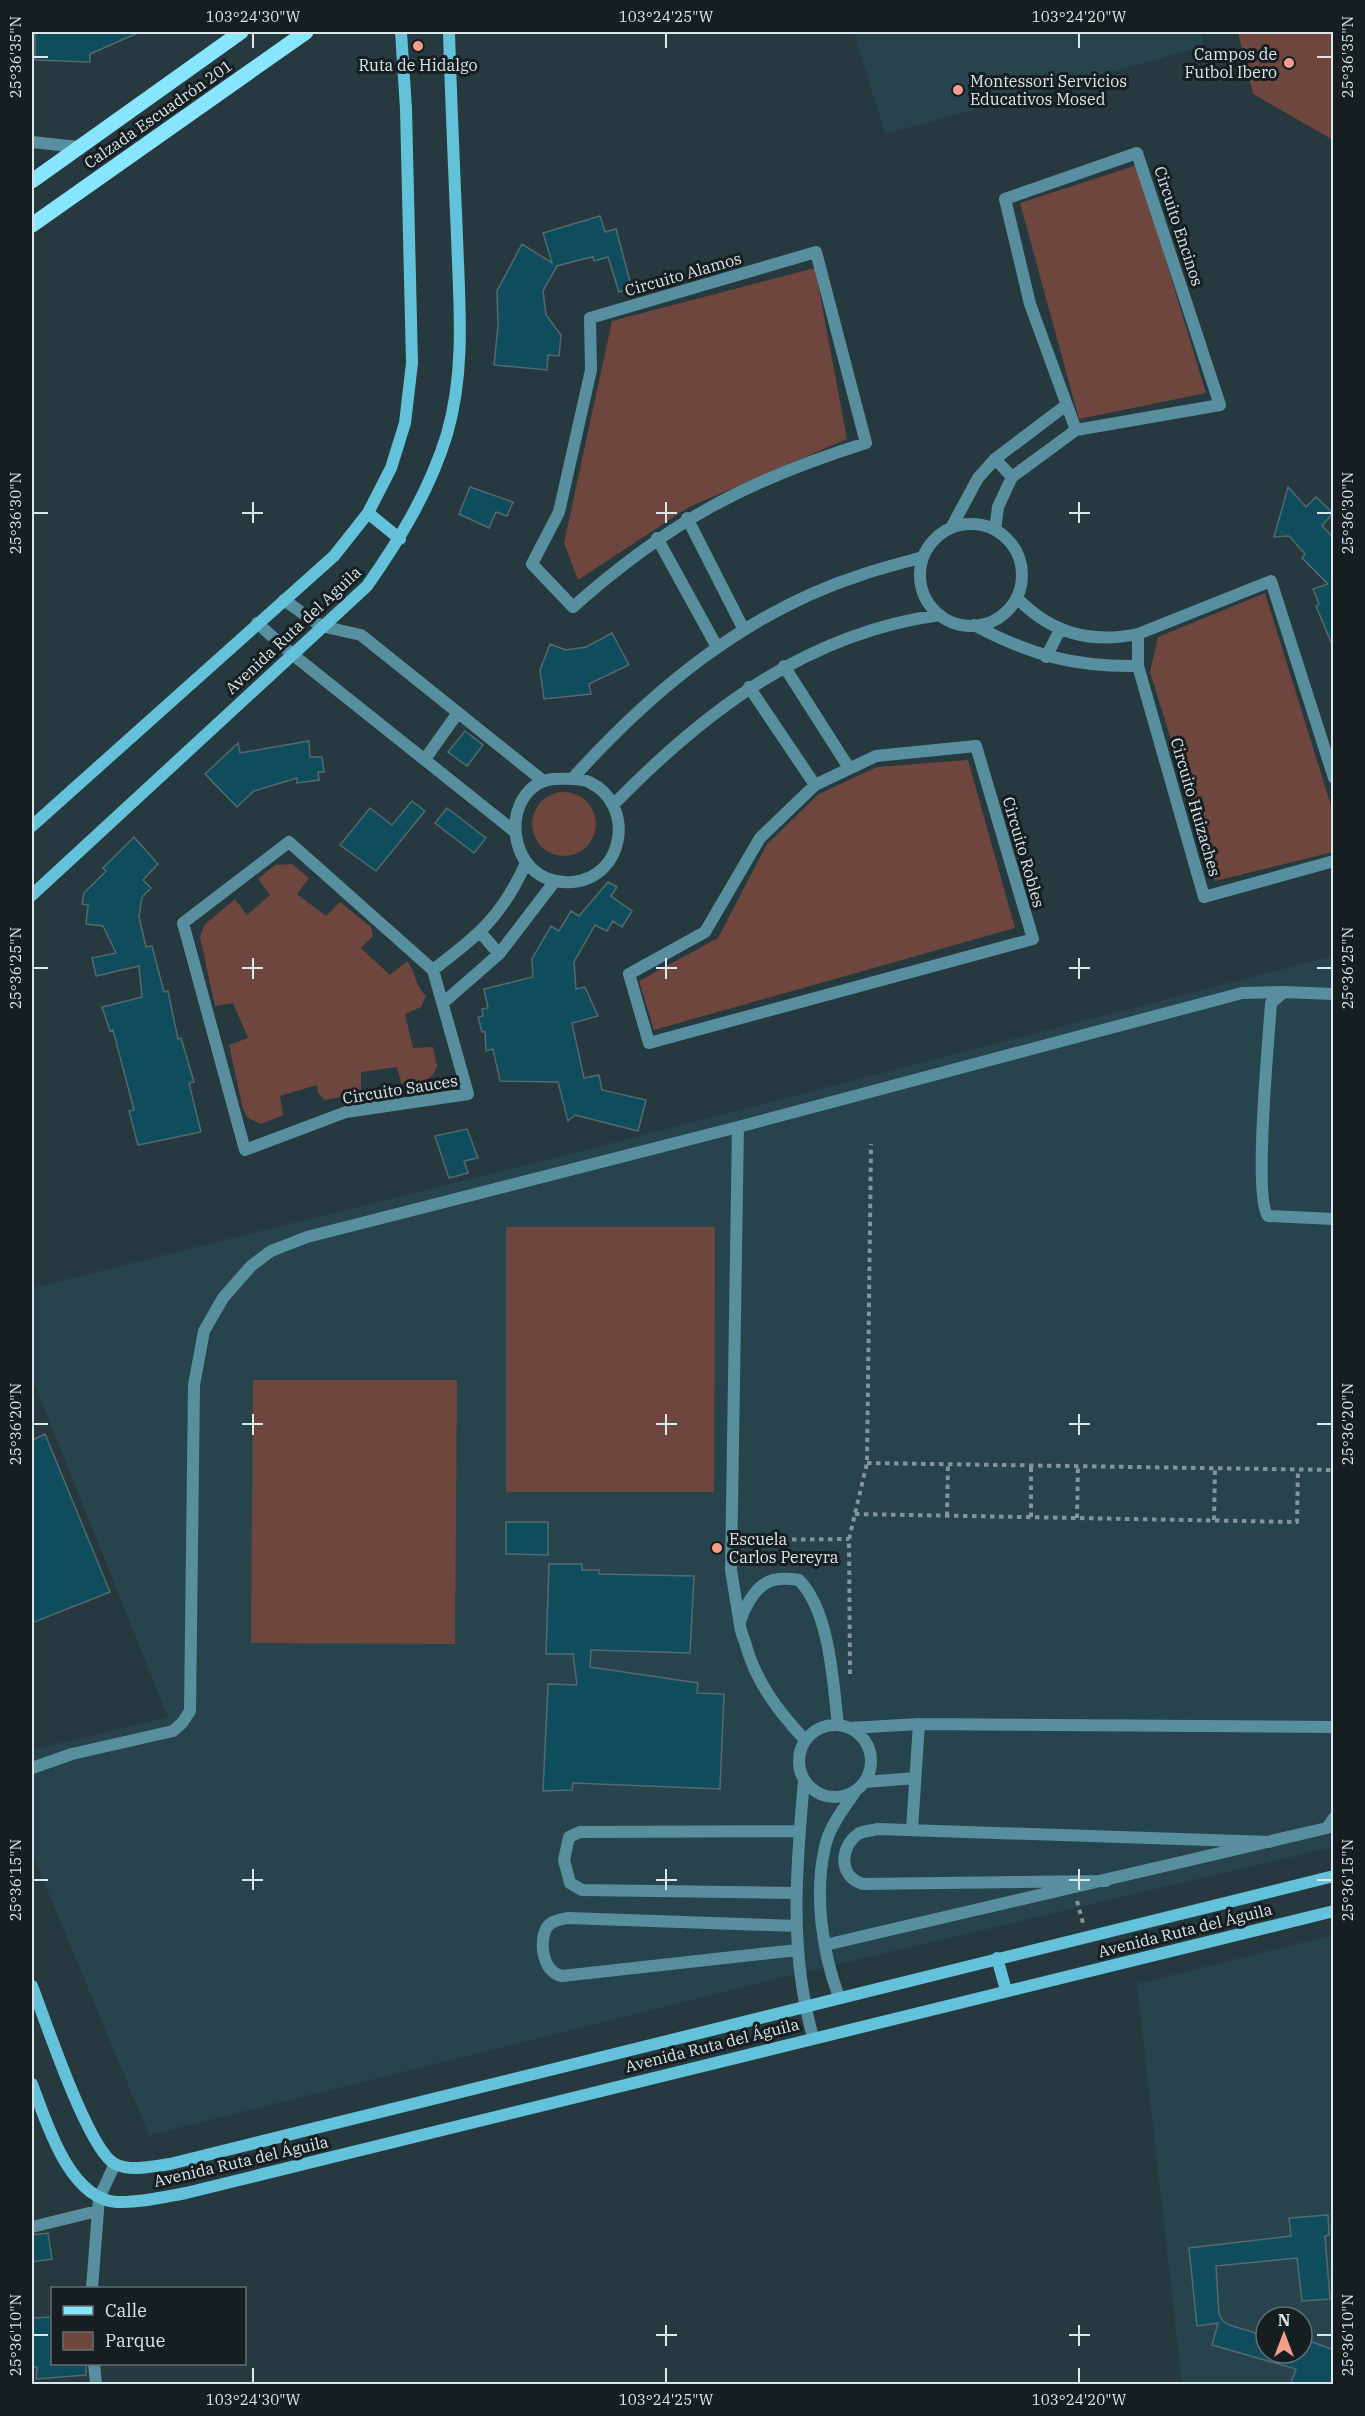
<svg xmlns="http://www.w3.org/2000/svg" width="1365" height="2416" viewBox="0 0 1365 2416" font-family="'IBM Plex Serif',serif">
<rect width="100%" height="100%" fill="#25393e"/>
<!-- built -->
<path fill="#27444c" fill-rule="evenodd" d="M 854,32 L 1200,32 L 1205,46 L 885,134 Z
M 1333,956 L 1333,1847 L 776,1979 L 149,2135 L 32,1853 L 32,1750 L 168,1717 L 32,1378 L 32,1288 L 570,1154 Z
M 1333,1935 L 1333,2384 L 1182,2384 L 1137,1984 ZM 1266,2317 L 1302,2317 L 1302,2353 L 1266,2353 Z"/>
<!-- green -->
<path fill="#6f463e" d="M 1238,32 L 1333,32 L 1333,140 L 1253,94 Z
M 1137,165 L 1206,393 L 1079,419 L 1020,203 Z
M 815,268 L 847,439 L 689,507 L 578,580 L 564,543 L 612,321 Z
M 1265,593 L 1333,812 L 1333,852 L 1215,881 L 1150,672 L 1158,637 Z
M 968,760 L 1015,928 L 654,1030 L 639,981 L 718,938 L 767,844 L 819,794 L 877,767 Z
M532 824a32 32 0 1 1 64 0a32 32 0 1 1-64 0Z
M 292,864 L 309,878 L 297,894 L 326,916 L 340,902 L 371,927 L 373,936 L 361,948 L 390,975 L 407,961 C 416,972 415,986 426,996 L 421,1007 L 405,1014 L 413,1048 L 433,1047 L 437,1066 C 434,1080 415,1088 401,1083 L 397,1067 L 361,1072 L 361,1093 L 325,1100 L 318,1093 L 317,1085 L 280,1096 L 283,1115 L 261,1124 L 248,1118 L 243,1109 L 229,1045 L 248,1038 L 233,1003 L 215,1006 L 200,937 L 204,925 L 235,899 L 247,915 L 270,895 L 258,879 L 275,865 Z
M 506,1227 L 715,1227 L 714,1492 L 506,1492 Z
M 253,1380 L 457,1380 L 455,1644 L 251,1643 Z"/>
<!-- building -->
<path fill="#104d5c" stroke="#54696f" stroke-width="1.5" d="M 35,32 L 140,32 L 90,54 L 90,62 L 35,60 Z
M 600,216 L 605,232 L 616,229 L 632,289 L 619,292 L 608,257 L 594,261 L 593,257 L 583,259 L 557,266 L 543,291 L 546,315 L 561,335 L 559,356 L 548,355 L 547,370 L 494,365 L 498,326 L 497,291 L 522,244 L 552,263 L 543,233 Z
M 470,487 L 513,502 L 507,516 L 496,512 L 489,528 L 459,514 Z
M 1288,487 L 1306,507 L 1316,497 L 1333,513 L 1322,526 L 1334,538 L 1334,649 L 1316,606 L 1319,604 L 1313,589 L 1328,584 L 1302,558 L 1305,554 L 1289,536 L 1274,537 Z
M 612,633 L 629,665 L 589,684 L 591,694 L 544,699 L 540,670 L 550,644 L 566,650 L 586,647 Z
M 465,731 L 483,745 L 467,766 L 448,752 Z
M 309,741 L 310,757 L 322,757 L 324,772 L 318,772 L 319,780 L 297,783 L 297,778 L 254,791 L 237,807 L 205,774 L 238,743 L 240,753 Z
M 412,801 L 425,811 L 376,871 L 340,845 L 370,808 L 392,825 Z
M 447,808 L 486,838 L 474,853 L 435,823 Z
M 134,837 L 158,864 L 143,880 L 151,888 L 142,897 L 139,917 L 146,947 L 152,946 L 164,992 L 168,991 L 178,1039 L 181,1038 L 194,1082 L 189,1083 L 201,1132 L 138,1145 L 129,1111 L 134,1110 L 113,1030 L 110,1031 L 102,1007 L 142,997 L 139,966 L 96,976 L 92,958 L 116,953 L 103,926 L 86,924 L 88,905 L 82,904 L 84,893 L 106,871 L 103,868 Z
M 608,882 L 617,887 L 611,896 L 632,911 L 622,927 L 613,921 L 607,931 L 595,925 L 574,962 L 576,989 L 585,987 L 598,1016 L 572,1023 L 584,1078 L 599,1075 L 602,1090 L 646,1100 L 638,1131 L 575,1115 L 568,1121 L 558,1082 L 500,1081 L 493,1049 L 486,1051 L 485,1032 L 482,1032 L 478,1017 L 483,1016 L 482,1009 L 488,1008 L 484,989 L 533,977 L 532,959 L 551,926 L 559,931 L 571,911 L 579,916 Z
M 467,1129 L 478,1158 L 464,1161 L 468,1173 L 449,1178 L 435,1136 Z
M 45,1434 L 110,1592 L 32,1623 L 32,1440 Z
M 506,1522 L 548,1522 L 548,1555 L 506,1554 Z
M 549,1564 L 582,1564 L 582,1570 L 599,1570 L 599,1574 L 694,1576 L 690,1653 L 591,1650 L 590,1667 L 698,1683 L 697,1693 L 724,1694 L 720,1789 L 573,1783 L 572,1790 L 543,1791 L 548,1684 L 577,1685 L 573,1654 L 546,1654 Z
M 1328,2215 L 1329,2235 L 1325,2236 L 1330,2299 L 1302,2301 L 1297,2258 L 1216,2266 L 1219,2314 L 1223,2321 L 1229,2325 L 1266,2336 L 1266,2353 L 1302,2353 L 1307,2340 L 1334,2350 L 1334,2385 L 1290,2385 L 1296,2369 L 1212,2345 L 1218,2323 L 1197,2326 L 1189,2248 L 1291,2236 L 1289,2218 Z
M 48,2233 L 52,2259 L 32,2262 L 32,2235 Z
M 52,2317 L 52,2364 L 86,2364 L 86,2375 L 36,2379 L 37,2367 L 33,2367 L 32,2318 Z"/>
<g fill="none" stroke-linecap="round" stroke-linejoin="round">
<!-- path -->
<path stroke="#859498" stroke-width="4" stroke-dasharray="4.5 4.5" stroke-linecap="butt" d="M 867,1463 L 1334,1470
M 855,1514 L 1297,1522 L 1298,1469
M 947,1516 L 948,1464
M 1031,1517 L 1031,1465
M 1077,1518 L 1078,1466
M 1214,1520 L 1215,1468
M 747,1540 L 849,1539
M 850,1674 L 849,1539 L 867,1463 L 871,1144
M 1077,1901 L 1083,1923"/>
<!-- lane -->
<path stroke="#578f9e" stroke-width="12" d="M 1334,994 L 1284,992 L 1271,1003 C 1269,1036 1253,1199 1268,1216 L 1334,1219
M 740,1625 L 731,1570 L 738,1127 L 1242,993 L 1284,992
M799 1761a36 36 0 1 1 72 0a36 36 0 1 1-72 0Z
M 850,1728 L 919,1724 L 1334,1727
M 805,1740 C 778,1711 755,1681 745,1642 C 743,1637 740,1630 740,1624 C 741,1615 748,1602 754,1594 C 766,1578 780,1577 799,1580 C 830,1612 833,1682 838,1725
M 32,1768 L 72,1754 L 173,1731 L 182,1723 L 190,1711 L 194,1385 L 204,1331 L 223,1298 L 251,1266 L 271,1251 L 307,1237 L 738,1127
M 804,1781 C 796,1868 789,1952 813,2037
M 865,1782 L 915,1778
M 912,1829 L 919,1724
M 1106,1881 L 863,1884 C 839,1877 839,1848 858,1834 C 863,1831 871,1831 877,1829 L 1269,1842
M 795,1893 L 582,1890 L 570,1883 L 564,1860 L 569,1837 L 580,1832 L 800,1831
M 796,1926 L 568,1918 C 562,1919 555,1920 550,1924 C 538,1933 540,1972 562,1976 L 797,1950
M 825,1945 L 1327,1828 L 1334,1818
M 839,1997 C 822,1952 814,1894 825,1847 C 829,1826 845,1808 856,1790"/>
<!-- street -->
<path stroke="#578f9e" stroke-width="12" d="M 32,142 L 78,147
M 816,252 L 866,443 C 745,481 669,522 573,607 L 532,564 L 559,512 L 591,370 L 590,318 Z
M 995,459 L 1012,477
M 687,518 L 744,630
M920 575a51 51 0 1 1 102 0a51 51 0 1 1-102 0Z
M 951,528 L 978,478 L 995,459 L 1065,406
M 995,530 L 998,507 L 1012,477 L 1076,430 L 1220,405 L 1137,153 L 1005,199 L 1030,304 L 1076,430
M 657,538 L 717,647
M 1017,598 C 1051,633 1090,644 1138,634 L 1271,581 L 1334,778
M 284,600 L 321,626 L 361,635 L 542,780
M 257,623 L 292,654 L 514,831
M 974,625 C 1030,655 1074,667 1138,666
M 1138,634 L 1138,666 L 1204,897 L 1334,861
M 1046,657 L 1060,630
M 784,666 L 849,768
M 749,687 L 815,785
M 976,746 L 1033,939 L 649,1043 L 629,974 L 705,932 L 760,838 L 815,785 L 876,756 Z
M 425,759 L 457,714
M 553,779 C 564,779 579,777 589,782 C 636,804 625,878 572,882 C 504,887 497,787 553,779 Z
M 572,779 C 652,690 746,612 861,575 C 881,568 902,563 923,557
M 614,804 C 705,711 807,633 940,615
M 289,842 L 433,970 L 468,1094 L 346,1112 L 245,1150 L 183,923 Z
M 481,933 L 499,954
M 433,970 C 479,934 501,918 526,863
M 443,1003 L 499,954 L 555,881
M 32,2227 L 97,2211
M 92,2288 L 99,2198 L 115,2164
M 94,2364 L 96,2384"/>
<!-- secondary -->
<path stroke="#64c1da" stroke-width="12" d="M 368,513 L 400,539
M 32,826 L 334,556 L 368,513 L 391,468 L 405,423 L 412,363 L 406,109 L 401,32
M 32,895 L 367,586 C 400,539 430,490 447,434 C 466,369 459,302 457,236 C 454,168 451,100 449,32
M 997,1958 L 1006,1990
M 32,1986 C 45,2019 88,2150 115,2164 C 131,2172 154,2166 170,2164 L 1334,1876
M 32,2084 C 46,2121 69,2199 117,2202 C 140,2203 164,2197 186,2193 L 1334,1911"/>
<!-- primary -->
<path stroke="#88e5fe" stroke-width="15" d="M 32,181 L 241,32
M 32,225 L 306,32"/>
</g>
<!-- ticks -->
<path fill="none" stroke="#dbe7ea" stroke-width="2" d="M 253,33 L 253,48M 666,33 L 666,48M 1079,33 L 1079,48M 33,57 L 48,57M 1317,57 L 1332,57M 253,502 L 253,523M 666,502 L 666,523M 1079,502 L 1079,523M 33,513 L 48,513M 242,513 L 263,513M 656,513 L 677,513M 1069,513 L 1090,513M 1317,513 L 1332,513M 253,958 L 253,979M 666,958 L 666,979M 1079,958 L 1079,979M 33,968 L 48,968M 242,968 L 263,968M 656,968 L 677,968M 1069,968 L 1090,968M 1317,968 L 1332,968M 253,1414 L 253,1435M 666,1414 L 666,1435M 1079,1414 L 1079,1435M 33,1424 L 48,1424M 242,1424 L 263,1424M 656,1424 L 677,1424M 1069,1424 L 1090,1424M 1317,1424 L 1332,1424M 253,1869 L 253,1890M 666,1869 L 666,1890M 1079,1869 L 1079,1890M 33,1880 L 48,1880M 242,1880 L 263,1880M 656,1880 L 677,1880M 1069,1880 L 1090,1880M 1317,1880 L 1332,1880M 666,2325 L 666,2346M 1079,2325 L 1079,2346M 33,2335 L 48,2335M 656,2335 L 677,2335M 1069,2335 L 1090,2335M 1317,2335 L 1332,2335M 253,2368 L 253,2383M 666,2368 L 666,2383M 1079,2368 L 1079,2383"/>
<!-- markers -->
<g fill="#f49d8d" stroke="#161e21" stroke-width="2">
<circle cx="418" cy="46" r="6"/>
<circle cx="1289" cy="63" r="6"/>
<circle cx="958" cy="90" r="6"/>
<circle cx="717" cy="1548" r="6"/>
</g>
<g text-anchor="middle" stroke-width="6" stroke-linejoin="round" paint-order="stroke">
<!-- poi labels -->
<g font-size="16" fill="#dbe7ea" stroke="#161e21" text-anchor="start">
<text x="1277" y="60" text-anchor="end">Campos de<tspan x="1277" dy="18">Futbol Ibero</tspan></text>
<text x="418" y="71" text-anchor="middle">Ruta de Hidalgo</text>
<text x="970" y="87">Montessori Servicios<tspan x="970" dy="18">Educativos Mosed</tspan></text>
<text x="729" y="1545">Escuela<tspan x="729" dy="18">Carlos Pereyra</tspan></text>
</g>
<!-- street labels -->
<g font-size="16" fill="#dbe7ea" stroke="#161e21">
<text transform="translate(158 114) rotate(-35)" y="6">Calzada Escuadrón 201</text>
<text transform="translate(1179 226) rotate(72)" y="6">Circuito Encinos</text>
<text transform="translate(683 274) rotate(-16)" y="6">Circuito Alamos</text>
<text transform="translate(293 630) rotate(-43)" y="6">Avenida Ruta del Aguila</text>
<text transform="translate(1196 807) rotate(74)" y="6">Circuito Huizaches</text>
<text transform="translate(1024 852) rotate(74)" y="6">Circuito Robles</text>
<text transform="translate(400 1089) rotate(-9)" y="6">Circuito Sauces</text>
<text transform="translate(1185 1930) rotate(-14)" y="6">Avenida Ruta del Águila</text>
<text transform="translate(712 2045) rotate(-14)" y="6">Avenida Ruta del Águila</text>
<text transform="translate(241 2161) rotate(-13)" y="6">Avenida Ruta del Águila</text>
</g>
</g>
<!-- border -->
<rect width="1365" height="2416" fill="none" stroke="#161e21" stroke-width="66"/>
<!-- legend -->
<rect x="51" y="2287" width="195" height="78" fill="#161e21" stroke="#656e71" stroke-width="1.5"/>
<rect x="63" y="2306" width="30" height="9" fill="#88e5fe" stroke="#656e71" stroke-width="1.5"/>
<text x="105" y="2317" font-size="18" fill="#dbe7ea">Calle</text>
<rect x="63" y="2332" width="30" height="18" fill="#6f463e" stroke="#656e71" stroke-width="1.5"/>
<text x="105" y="2347" font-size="18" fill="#dbe7ea">Parque</text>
<!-- north arrow -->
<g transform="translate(1284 2335)"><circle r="28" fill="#161e21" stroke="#656e71" stroke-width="1.5"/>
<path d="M0-4.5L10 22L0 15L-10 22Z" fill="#f49d8d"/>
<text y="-9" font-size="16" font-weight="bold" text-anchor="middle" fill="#dbe7ea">N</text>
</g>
<rect x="33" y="33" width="1299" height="2350" fill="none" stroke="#dbe7ea" stroke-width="2"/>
<g font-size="15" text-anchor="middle" fill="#dbe7ea">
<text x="253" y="22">103°24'30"W</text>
<text x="666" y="22">103°24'25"W</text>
<text x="1079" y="22">103°24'20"W</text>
<text transform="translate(16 57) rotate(-90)" y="5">25°36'35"N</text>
<text transform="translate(1348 57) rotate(-90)" y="5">25°36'35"N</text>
<text transform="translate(16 513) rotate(-90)" y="5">25°36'30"N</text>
<text transform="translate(1348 513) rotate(-90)" y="5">25°36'30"N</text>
<text transform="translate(16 968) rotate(-90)" y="5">25°36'25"N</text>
<text transform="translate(1348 968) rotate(-90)" y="5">25°36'25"N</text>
<text transform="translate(16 1424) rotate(-90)" y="5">25°36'20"N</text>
<text transform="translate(1348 1424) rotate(-90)" y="5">25°36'20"N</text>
<text transform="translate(16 1880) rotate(-90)" y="5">25°36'15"N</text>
<text transform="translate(1348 1880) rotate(-90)" y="5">25°36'15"N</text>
<text transform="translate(16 2335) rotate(-90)" y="5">25°36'10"N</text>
<text transform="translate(1348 2335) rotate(-90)" y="5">25°36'10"N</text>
<text x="253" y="2405">103°24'30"W</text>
<text x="666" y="2405">103°24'25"W</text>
<text x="1079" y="2405">103°24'20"W</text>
</g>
</svg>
